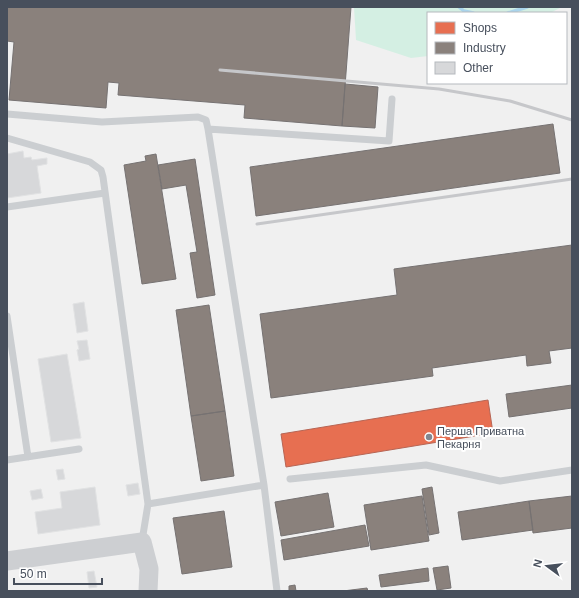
<svg xmlns="http://www.w3.org/2000/svg" width="579" height="598" viewBox="0 0 579 598" font-family="Arial,sans-serif">
<rect width="100%" height="100%" fill="#f0f0f0"/>
<!-- green -->
<path fill="#d4efe3" d="M 354,7 L 562,7 L 550,13 L 428,13 L 428,56 L 411,58 L 356,40 Z"/>
<!-- shops -->
<path fill="#e76f51" stroke="#b76554" d="M 488,400 L 493,433 L 286,467 L 281,434 Z"/>
<!-- industry -->
<path fill="#8a817c" stroke="#767272" d="M 7,7 L 351,7 L 342,126 L 244,118 L 245,105 L 118,95 L 119,83 L 108,82 L 106,108 L 9,100 L 14,42 L 7,41 Z
M 345,84 L 378,87 L 375,128 L 342,126 Z
M 553,124 L 560,173 L 256,216 L 250,167 Z
M 156,154 L 176,279 L 142,284 L 124,165 L 146,161 L 145,156 Z
M 195,159 L 215,295 L 197,298 L 190,253 L 197,252 L 186,185 L 162,189 L 158,165 Z
M 572,245 L 572,348 L 549,351 L 551,363 L 527,366 L 526,355 L 432,368 L 433,376 L 271,398 L 260,314 L 397,295 L 394,269 Z
M 209,305 L 225,411 L 191,416 L 176,310 Z
M 572,385 L 572,408 L 509,417 L 506,394 Z
M 225,411 L 234,476 L 201,481 L 191,416 Z
M 432,487 L 439,533 L 429,535 L 422,489 Z
M 328,493 L 334,527 L 281,536 L 275,502 Z
M 422,496 L 429,541 L 371,550 L 364,505 Z
M 572,496 L 572,528 L 533,533 L 529,501 Z
M 529,501 L 533,530 L 462,540 L 458,512 Z
M 224,511 L 232,567 L 182,574 L 173,518 Z
M 365,525 L 369,546 L 284,560 L 281,540 Z
M 448,566 L 451,588 L 437,590 L 433,568 Z
M 428,568 L 429,581 L 381,587 L 379,575 Z
M 295,585 L 296,591 L 289,591 L 289,586 Z
M 367,588 L 368,591 L 343,591 Z"/>
<g fill="none" stroke-linecap="round" stroke-linejoin="round">
<!-- stream -->
<path stroke="#aad4ec" stroke-width="3.5" d="M 459,7 L 464,11 L 473,13
M 508,13 L 527,7"/>
</g>
<!-- building -->
<path fill="#d7d8da" stroke="#e1e2e3" d="M 23,151 L 24,158 L 31,157 L 32,160 L 47,158 L 47,164 L 37,166 L 41,193 L 7,198 L 7,154 Z
M 84,302 L 88,331 L 77,333 L 73,304 Z
M 87,340 L 90,359 L 79,361 L 77,350 L 79,349 L 77,341 Z
M 67,354 L 81,438 L 51,442 L 38,359 Z
M 63,469 L 65,479 L 58,480 L 56,470 Z
M 138,483 L 140,494 L 128,496 L 126,485 Z
M 95,487 L 100,525 L 38,534 L 35,512 L 62,508 L 60,492 Z
M 41,489 L 43,498 L 32,500 L 30,491 Z
M 94,571 L 97,587 L 89,588 L 87,572 Z"/>
<g fill="none" stroke-linecap="round" stroke-linejoin="round">
<!-- lane -->
<path stroke="#cbced1" stroke-width="7" d="M 7,114 L 102,122 L 198,117 L 206,120 L 208,129 L 264,485 L 277,591
M 208,129 L 389,141 L 392,99
M 7,138 L 90,162 L 101,170 L 103,177 L 148,504
M 7,207 L 105,193
M 7,316 L 28,457
M 7,460 L 79,449
M 290,479 L 426,465 L 500,481 L 572,470
M 142,541 L 148,504 L 264,485"/>
<!-- secondary -->
<path stroke="#cdcfd2" stroke-width="19" d="M 7,561 L 142,542 L 149,569 L 148,591"/>
<!-- rail -->
<path stroke="#c6c7ca" stroke-width="3" d="M 220,70 L 439,89 L 510,101 L 572,120
M 257,224 L 572,179"/>
</g>
<!-- markers -->
<circle fill="#828790" stroke="#fff" stroke-width="1.5" cx="429" cy="437" r="4"/>
<g text-anchor="middle" stroke-width="4" stroke-linejoin="round" paint-order="stroke">
<!-- poi labels -->
<g font-size="11" fill="#474f5c" stroke="#fff" text-anchor="start">
<text x="437" y="435">Перша Приватна<tspan x="437" dy="13">Пекарня</tspan></text>
</g>
</g>
<!-- border -->
<rect width="579" height="598" fill="none" stroke="#474f5c" stroke-width="16"/>
<!-- legend -->
<rect x="427" y="12" width="140" height="72" fill="#ffffff" stroke="#b5b9be"/>
<rect x="435" y="22" width="20" height="12" fill="#e76f51" stroke="#b5b9be"/>
<text x="463" y="32" font-size="12" fill="#474f5c">Shops</text>
<rect x="435" y="42" width="20" height="12" fill="#8a817c" stroke="#b5b9be"/>
<text x="463" y="52" font-size="12" fill="#474f5c">Industry</text>
<rect x="435" y="62" width="20" height="12" fill="#d7d8da" stroke="#b5b9be"/>
<text x="463" y="72" font-size="12" fill="#474f5c">Other</text>
<!-- north arrow -->
<g transform="translate(547 566) rotate(285)" stroke="#ffffff" stroke-width="3" paint-order="stroke">
<path d="M0-3L7 15L0 10L-7 15Z" fill="#474f5c"/>
<text y="-6" font-size="11" font-weight="bold" text-anchor="middle" fill="#474f5c">N</text>
</g>
<!-- scale -->
<path d="M14 578v6h88v-6" fill="none" stroke="#474f5c" stroke-width="2"/>
<text x="20" y="578" font-size="12" fill="#474f5c" stroke="#ffffff" stroke-width="3" paint-order="stroke">50 m</text>
</svg>
